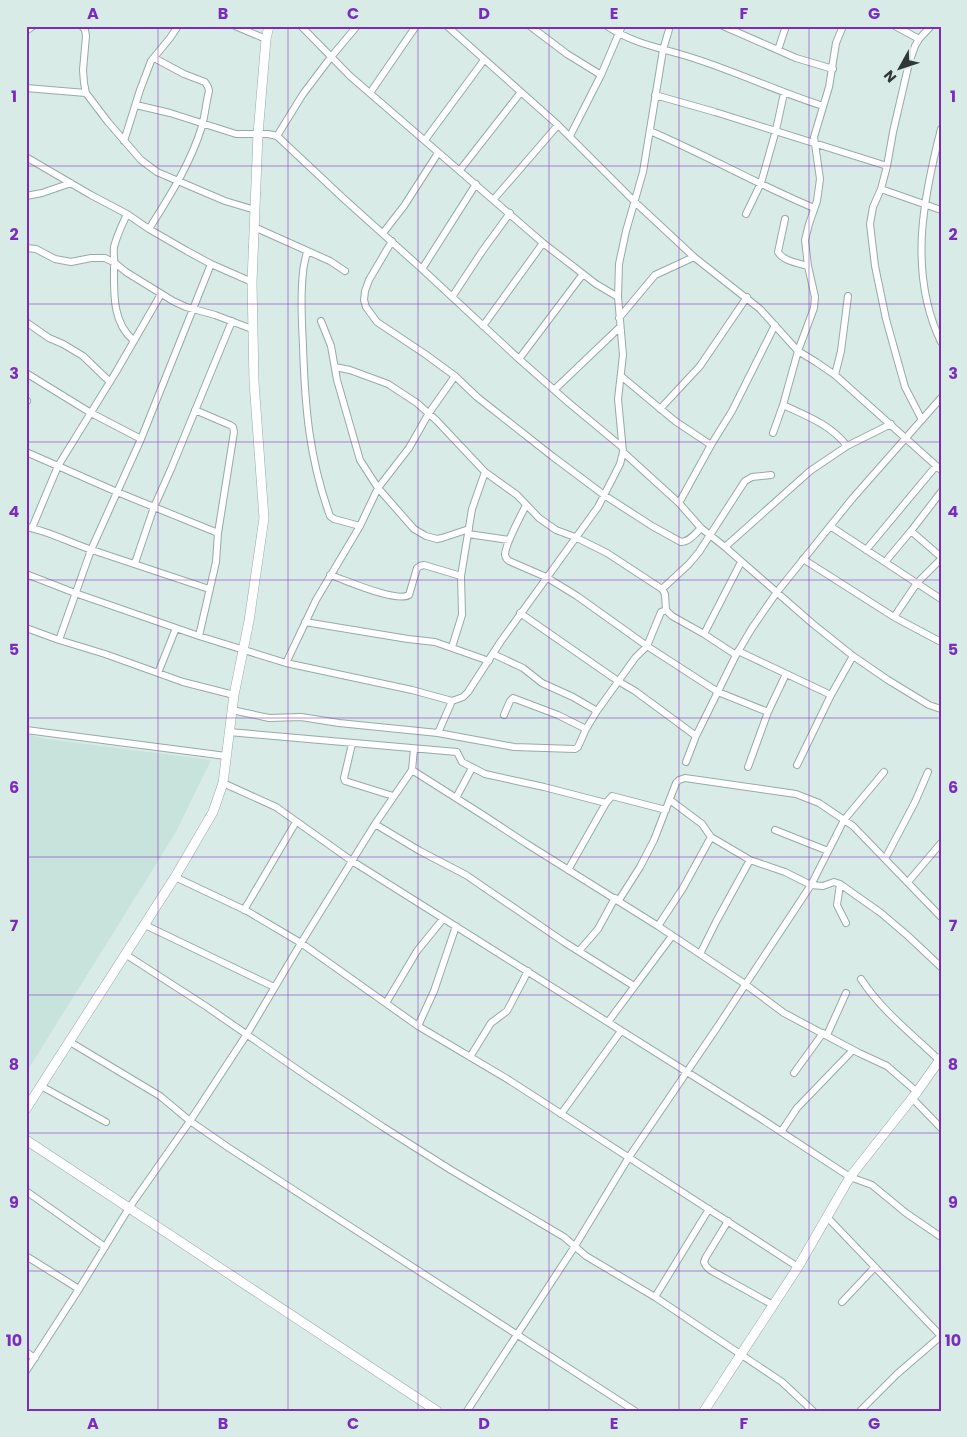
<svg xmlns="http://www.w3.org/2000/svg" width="967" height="1437" viewBox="0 0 967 1437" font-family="Poppins,sans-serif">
<rect width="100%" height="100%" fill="#d8ebe7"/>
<!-- built -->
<path fill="#c7e3dc" d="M 26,734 L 47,739 L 211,760 L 176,832 L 26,1073 Z"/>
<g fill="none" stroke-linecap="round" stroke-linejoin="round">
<defs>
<path id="street" d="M 82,26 L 85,30 L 86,36 L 83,70 L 84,83 L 86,93 L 108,122 L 141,160 L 157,172 L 225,201 L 255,210
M 235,26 L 266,39
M 301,26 L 350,76 L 543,243 L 596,284 L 618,297
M 447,26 L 558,125 L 635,202 L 694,257 L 760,309 L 798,351 L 816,362 L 835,375 L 941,470
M 530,26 L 567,54 L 601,75
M 607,26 C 635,45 663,48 693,58 C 737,72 779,92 823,106
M 723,26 L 796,58 L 833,69
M 895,26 L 919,39
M 26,31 L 33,26
M 778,50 L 786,26
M 26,88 L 86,93
M 370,93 L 416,26
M 655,95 L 715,112 L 887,166
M 136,105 L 170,113 L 236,134 L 268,134 L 277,136 L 343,198 L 422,269 L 519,359 L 569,403 L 622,447
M 941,129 C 923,199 908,273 941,342
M 650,131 C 706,155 759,185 814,208
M 277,136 L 303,94 L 331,57 L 357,26
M 570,136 L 601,75 L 622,26
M 425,140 L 484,60
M 124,141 L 140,90 L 151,61 L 170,38 L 178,26
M 26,157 L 91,195 L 127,214 L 149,229 L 187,251 L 211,264 L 252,282
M 460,170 L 521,92
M 881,189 L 941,210
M 26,196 L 42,193 L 71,183
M 494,199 L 558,125
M 127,214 C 122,225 117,235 114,247 C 113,254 115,260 114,267 C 114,292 112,322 133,340
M 746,214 L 761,183 L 776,130 L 784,93
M 785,219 L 778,252 C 783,261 798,263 808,266
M 254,227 L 330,261 L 345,271
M 149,229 C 169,197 191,163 202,126 C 205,115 206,103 209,91 L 208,87 L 205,82 L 184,74 L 156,59 L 154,59
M 383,233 L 404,206 L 438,153
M 392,241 L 369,280 L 365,291 L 364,300 L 366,307 L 377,322 L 425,354 L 455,376 L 477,397 L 552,456 L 604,495 L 652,526 L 681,542 C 689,542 695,534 701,528
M 26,248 L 36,249 L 55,259 L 71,262 L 91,258 L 105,258 L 115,263 L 126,272 L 173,301 L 186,307 L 215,315 L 252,329
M 307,251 C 306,258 303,266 303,273 C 300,297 302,322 303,346 C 305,407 309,458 330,516 L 334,519 L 360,526
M 422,269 L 476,184
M 452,297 L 483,250 L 510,213
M 619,318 L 655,275 L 694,257
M 321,321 L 331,346 L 337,380 L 360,460 L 378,488 L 414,529 L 426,536 L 437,539 L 442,538 L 469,529
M 26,322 L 49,338 L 63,344 L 83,356 L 110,382
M 483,326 L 543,243
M 519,359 L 583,274
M 335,367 L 350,370 L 388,384 L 417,403 L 437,421 L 485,472 L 517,495 L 539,518 L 556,530 L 575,537 L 607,553 L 662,589 L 665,594 L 666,610 L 672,616 L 704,634 L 736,655
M 26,373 L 91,413 L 141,439
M 835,375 L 841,351 L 848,296
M 621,376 L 675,421 L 711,445
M 554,390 L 620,327
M 26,401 L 27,401
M 783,405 C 807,416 831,425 847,446
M 660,409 L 700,366 L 747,297
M 195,410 L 230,425 L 233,427 L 234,432 L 218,533 L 216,562 L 199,636
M 922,420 L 905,387 L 886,319 L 875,266 L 870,224 L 873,207 L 881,189 L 887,166 L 893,132 L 909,63 L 915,46 L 919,39 L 931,26
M 773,433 L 783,405 L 798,351 L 814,308 L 815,297 L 808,266 L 805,240 L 809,224 L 817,201 L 820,179 L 814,137 L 829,87 L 836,43 L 843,26
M 26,452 L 117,492 L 218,533
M 623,452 L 679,503 L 701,528 L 725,547 L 813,624 L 853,656 L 888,680 L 929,705 L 941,709
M 679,503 L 711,445 L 732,411 L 775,325
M 526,505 C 521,516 506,542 505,554 C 505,558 507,559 509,561 L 546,577 L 577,596 L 647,646 L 718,692 L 768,712
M 830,526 L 941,599
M 26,527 C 49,531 70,543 92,550 C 131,563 170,576 209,589
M 32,528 L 58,466 L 116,372 L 161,294
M 911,531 L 941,557
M 468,534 L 509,540
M 725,547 L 810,471 L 847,446 L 891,424
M 866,550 L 936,466
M 803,559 L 894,617 L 941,642
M 885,562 L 911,531 L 941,492
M 135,563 L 154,507 L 171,469 L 232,321
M 26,574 L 75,593 L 199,636 L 286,663 L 412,690 L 452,701 L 463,697 L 468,692 L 501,641 L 598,507 L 620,464 L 623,452 L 618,399 L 623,355 L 618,297 L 619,264 L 626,231 L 643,172 L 663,50 L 670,26
M 330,575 C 346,580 396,603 409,595 L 417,568 L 420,566 L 424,565 L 461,576
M 662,589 L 689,564 L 699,552 L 745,481 L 752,477 L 771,475
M 520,613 L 618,681 L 635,691 L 696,736
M 894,617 L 917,583 L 941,559
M 305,622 L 408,639 L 435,642 L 489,661
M 26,628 L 59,640 L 105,654 L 183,682 L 234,695
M 704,634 L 741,562
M 59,640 L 91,550 L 141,439 L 211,264
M 452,647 L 462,615 L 461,576 L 472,509 L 485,472
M 738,651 L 831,695
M 493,654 L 523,668 L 542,683 L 573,697 L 597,711
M 286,663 L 316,600 L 360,526 L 378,488 L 409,448 L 429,413 L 455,376
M 158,673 L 176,628
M 232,710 L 269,718 L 301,717 L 339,723 L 438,733 L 514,747 L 575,749 L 578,747 L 586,729 L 597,711 L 635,658 L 647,646 L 661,612 L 666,610
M 504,715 L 510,701 L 513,698 L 558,715 L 586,729
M 26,730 L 226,756
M 229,732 L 457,752 L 462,762 L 485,774 L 544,787 L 606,803
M 438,733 L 452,701
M 352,744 L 344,778 L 345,781 L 393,796
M 414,749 L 412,770 L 486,817 L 527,844 L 658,926 L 745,984 L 784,1013 L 859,1053 L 887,1066 L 917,1092
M 686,762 L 696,736 L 736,655 L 752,628 L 777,592 L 852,499 L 941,398
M 797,765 L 831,695 L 853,656
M 748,767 L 768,712 L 786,674
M 223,783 L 276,807 L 352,861 L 760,1118 L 850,1177 L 872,1185 L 906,1213 L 941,1237
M 456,798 L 472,768
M 670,800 L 702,824 L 711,837 L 750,860 L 785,872 L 811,885 L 823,886 L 834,882 L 840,884 L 881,913 L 908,936 L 941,967
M 375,824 L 420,851 L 466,875 L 564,942 L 634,986
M 775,830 L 828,851
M 885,859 L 915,802 L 928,772
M 568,870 L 606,803 L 612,796 L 666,810
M 175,877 L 247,911 L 301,943 L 418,1026 L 509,1080 L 798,1267
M 908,882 L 941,843
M 840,884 L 837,905 L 846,923
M 619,900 L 640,867 L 654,840 L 676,783 L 679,780 L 685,778 L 796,794 L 819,803 L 853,826 L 941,917
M 244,910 L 296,822
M 145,925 L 274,987
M 658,926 L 683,888 L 711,837
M 579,951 L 598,929 L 615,898
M 125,954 L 207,1007 L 314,1081 L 383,1127 L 451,1170 L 564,1237 L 586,1256 L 655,1297 L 782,1382 L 813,1411
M 700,954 L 717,920 L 750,860
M 861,979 C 881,1010 912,1034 939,1060
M 386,1003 L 417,951 L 443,919
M 608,1022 L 672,936
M 418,1026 L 434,991 L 456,926
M 827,1035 L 846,993
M 70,1042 L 160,1096 L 190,1121 L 229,1148 L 635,1411
M 470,1057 L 491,1023 L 507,1011 L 528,971
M 794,1073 L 823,1033
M 41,1086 L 106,1122
M 912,1098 L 941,1128
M 561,1114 L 621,1031
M 781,1132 L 797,1108 L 853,1050
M 26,1191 L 105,1247
M 827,1217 L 941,1336
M 728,1221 L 706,1257 L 704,1262 L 706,1266 L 710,1270 L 773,1305
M 26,1256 L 79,1289
M 655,1297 L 709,1209
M 842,1302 L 875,1267
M 26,1352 L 35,1358
M 26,1371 L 79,1289 L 129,1208 L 190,1121 L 247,1034 L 301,943 L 375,824 L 412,770
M 467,1411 L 575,1246 L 629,1157 L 718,1026 L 811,885 L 844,820 L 884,772
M 860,1411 L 897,1374 L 941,1336"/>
<path id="secondary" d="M 26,1109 L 175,877 L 213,812 L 223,783 L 234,695 L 249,621 L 264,518 L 254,382 L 252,282 L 258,134 L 266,39 L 269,26
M 26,1140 L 437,1411
M 704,1411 L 798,1267 L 850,1177 L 917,1092 L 941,1058"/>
</defs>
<!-- street casing -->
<use href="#street" stroke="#98aaa6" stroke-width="8"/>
<!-- secondary casing -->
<use href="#secondary" stroke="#98aaa6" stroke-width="10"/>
<!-- street -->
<use href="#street" stroke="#fff" stroke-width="6"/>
<!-- secondary -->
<use href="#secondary" stroke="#fff" stroke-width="9"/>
</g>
<!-- grid -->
<path fill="none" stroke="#7b2cbf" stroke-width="1" stroke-opacity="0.55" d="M 158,26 L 158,1411M 288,26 L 288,1411M 418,26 L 418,1411M 549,26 L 549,1411M 679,26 L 679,1411M 809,26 L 809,1411M 26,166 L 941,166M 26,304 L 941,304M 26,442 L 941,442M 26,580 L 941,580M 26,718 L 941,718M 26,857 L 941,857M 26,995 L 941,995M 26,1133 L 941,1133M 26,1271 L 941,1271"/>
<!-- border -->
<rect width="967" height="1437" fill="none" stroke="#d8ebe7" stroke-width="55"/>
<!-- north arrow -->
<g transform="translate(900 68) rotate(230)" stroke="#d8ebe7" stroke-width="4" paint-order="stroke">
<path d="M0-4L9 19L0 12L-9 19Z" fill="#303836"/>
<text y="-8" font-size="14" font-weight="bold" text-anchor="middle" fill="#303836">N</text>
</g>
<rect x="28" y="28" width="912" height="1382" fill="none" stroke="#7b2cbf" stroke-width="2"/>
<g font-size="16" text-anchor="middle" font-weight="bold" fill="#7b2cbf">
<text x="93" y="19">A</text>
<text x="223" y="19">B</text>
<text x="353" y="19">C</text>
<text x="484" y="19">D</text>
<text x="614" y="19">E</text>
<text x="744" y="19">F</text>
<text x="874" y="19">G</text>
<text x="14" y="102">1</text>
<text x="953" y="102">1</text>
<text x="14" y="240">2</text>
<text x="953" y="240">2</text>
<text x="14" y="379">3</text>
<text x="953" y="379">3</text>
<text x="14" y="517">4</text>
<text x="953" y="517">4</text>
<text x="14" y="655">5</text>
<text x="953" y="655">5</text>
<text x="14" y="793">6</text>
<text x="953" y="793">6</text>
<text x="14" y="931">7</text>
<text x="953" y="931">7</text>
<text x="14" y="1070">8</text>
<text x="953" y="1070">8</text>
<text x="14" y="1208">9</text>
<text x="953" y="1208">9</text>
<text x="14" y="1346">10</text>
<text x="953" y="1346">10</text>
<text x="93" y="1429">A</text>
<text x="223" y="1429">B</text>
<text x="353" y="1429">C</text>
<text x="484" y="1429">D</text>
<text x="614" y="1429">E</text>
<text x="744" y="1429">F</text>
<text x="874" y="1429">G</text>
</g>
</svg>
